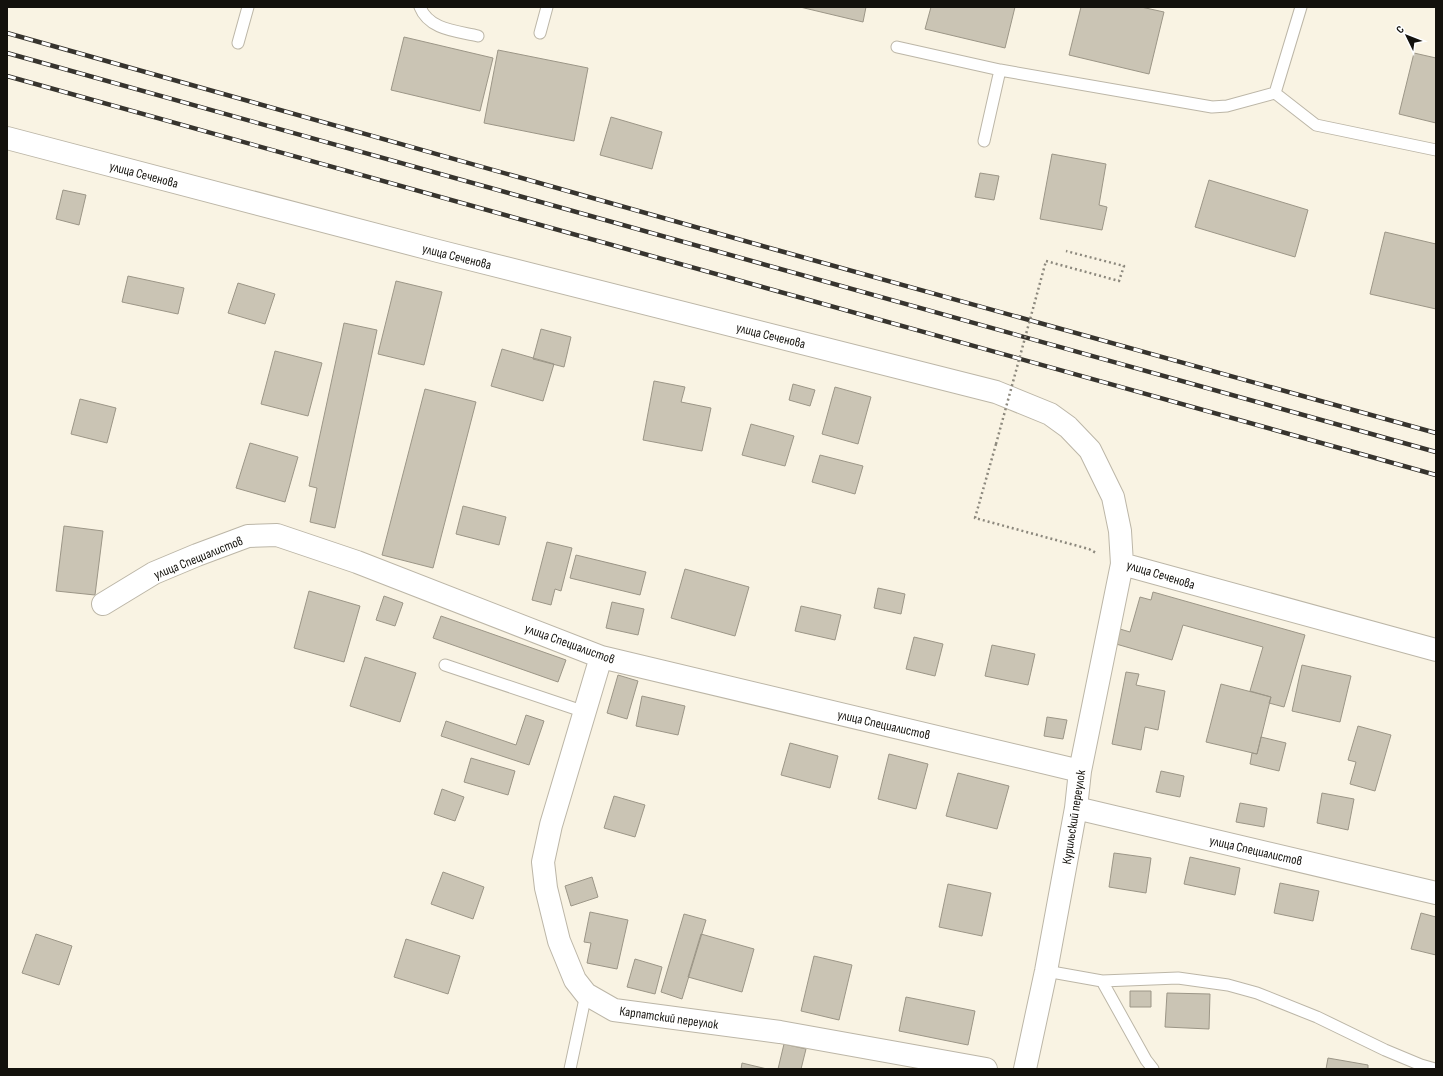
<svg xmlns="http://www.w3.org/2000/svg" width="1443" height="1076" viewBox="0 0 1443 1076" font-family="'Sofia Sans Condensed',sans-serif">
<rect width="100%" height="100%" fill="#f9f3e3"/>
<!-- building -->
<path fill="#cac4b4" stroke="#9c9687" d="M 800,7 L 866,7 L 863,22 Z
M 931,7 L 1015,7 L 1005,48 L 925,29 Z
M 1081,7 L 1141,7 L 1164,12 L 1149,74 L 1069,55 Z
M 404,37 L 493,58 L 480,111 L 391,90 Z
M 498,50 L 588,68 L 574,141 L 484,123 Z
M 1414,53 L 1436,58 L 1436,123 L 1399,114 Z
M 611,117 L 662,132 L 652,169 L 600,155 Z
M 1052,154 L 1106,164 L 1099,205 L 1107,207 L 1102,230 L 1040,219 Z
M 980,173 L 999,176 L 994,200 L 975,197 Z
M 1209,180 L 1308,210 L 1295,257 L 1195,227 Z
M 63,190 L 86,195 L 79,225 L 56,219 Z
M 1385,232 L 1436,244 L 1436,309 L 1370,294 Z
M 128,276 L 184,288 L 178,314 L 122,302 Z
M 396,281 L 442,292 L 424,365 L 378,354 Z
M 238,283 L 275,294 L 265,324 L 228,313 Z
M 344,323 L 377,330 L 335,528 L 310,522 L 317,488 L 309,486 Z
M 541,329 L 571,337 L 564,367 L 533,359 Z
M 502,349 L 554,364 L 543,401 L 491,386 Z
M 275,351 L 322,363 L 308,416 L 261,404 Z
M 654,381 L 685,387 L 681,402 L 711,408 L 702,451 L 643,440 Z
M 793,384 L 815,390 L 810,406 L 789,400 Z
M 835,387 L 871,397 L 858,444 L 822,434 Z
M 425,389 L 476,402 L 433,568 L 382,555 Z
M 80,399 L 116,408 L 107,443 L 71,434 Z
M 751,424 L 794,436 L 785,466 L 742,455 Z
M 250,443 L 298,457 L 285,502 L 236,488 Z
M 820,455 L 863,466 L 855,494 L 812,482 Z
M 463,506 L 506,517 L 499,545 L 456,534 Z
M 64,526 L 103,531 L 95,595 L 56,591 Z
M 547,542 L 572,548 L 561,591 L 555,589 L 551,605 L 532,600 Z
M 576,555 L 646,572 L 640,595 L 570,578 Z
M 685,569 L 749,587 L 735,636 L 671,618 Z
M 878,588 L 905,594 L 901,614 L 874,608 Z
M 309,591 L 360,606 L 344,662 L 294,648 Z
M 1153,592 L 1305,635 L 1284,707 L 1269,703 L 1271,697 L 1250,691 L 1263,647 L 1183,625 L 1172,660 L 1116,644 L 1120,629 L 1130,632 L 1140,597 L 1151,600 Z
M 384,596 L 403,603 L 395,626 L 376,620 Z
M 612,602 L 644,609 L 638,635 L 606,628 Z
M 801,606 L 841,615 L 835,640 L 795,631 Z
M 441,616 L 566,660 L 558,682 L 433,638 Z
M 914,637 L 943,644 L 935,676 L 906,669 Z
M 992,645 L 1035,654 L 1028,685 L 985,676 Z
M 365,657 L 416,673 L 400,722 L 350,706 Z
M 1302,665 L 1351,676 L 1340,722 L 1292,711 Z
M 1126,672 L 1139,674 L 1136,685 L 1165,691 L 1158,730 L 1145,727 L 1141,750 L 1112,744 Z
M 618,675 L 638,681 L 627,719 L 607,713 Z
M 1221,684 L 1271,697 L 1257,754 L 1206,742 Z
M 642,696 L 685,706 L 678,735 L 636,726 Z
M 526,715 L 544,721 L 529,765 L 441,736 L 446,721 L 516,745 Z
M 1047,717 L 1067,720 L 1063,739 L 1044,736 Z
M 1358,726 L 1391,735 L 1375,791 L 1350,784 L 1356,762 L 1348,760 Z
M 1261,737 L 1286,743 L 1279,771 L 1250,764 L 1252,753 L 1257,754 Z
M 790,743 L 838,756 L 830,788 L 781,775 Z
M 889,754 L 928,764 L 916,809 L 878,799 Z
M 471,758 L 515,771 L 508,795 L 464,782 Z
M 1161,771 L 1184,776 L 1180,797 L 1156,792 Z
M 958,773 L 1009,786 L 997,829 L 946,816 Z
M 442,789 L 464,797 L 455,821 L 434,814 Z
M 1322,793 L 1354,799 L 1348,830 L 1317,823 Z
M 614,796 L 645,805 L 635,837 L 604,828 Z
M 1240,803 L 1267,808 L 1264,827 L 1236,822 Z
M 1114,853 L 1151,858 L 1146,893 L 1109,887 Z
M 1190,857 L 1240,868 L 1235,895 L 1184,884 Z
M 443,872 L 484,887 L 473,919 L 431,904 Z
M 592,877 L 598,897 L 571,906 L 565,886 Z
M 1280,883 L 1319,891 L 1313,921 L 1274,913 Z
M 948,884 L 991,893 L 982,936 L 939,927 Z
M 590,912 L 628,920 L 617,969 L 587,963 L 591,943 L 584,942 Z
M 1421,913 L 1436,917 L 1436,955 L 1411,949 Z
M 684,914 L 706,920 L 682,999 L 661,992 Z
M 36,934 L 72,946 L 59,985 L 22,973 Z
M 701,934 L 754,949 L 742,992 L 688,977 Z
M 406,939 L 460,956 L 448,994 L 394,977 Z
M 814,956 L 852,965 L 839,1020 L 801,1011 Z
M 635,959 L 662,967 L 655,994 L 627,987 Z
M 1130,991 L 1151,991 L 1151,1007 L 1130,1007 Z
M 1167,993 L 1210,994 L 1209,1029 L 1165,1027 Z
M 906,997 L 975,1011 L 968,1045 L 899,1031 Z
M 784,1044 L 806,1049 L 801,1069 L 778,1069 Z
M 1328,1058 L 1368,1065 L 1368,1069 L 1326,1069 Z
M 742,1063 L 767,1069 L 741,1069 Z"/>
<g fill="none" stroke-linecap="round" stroke-linejoin="round">
<defs>
<path id="lane" d="M 420,7 C 429,30 457,31 478,36
M 540,33 L 547,7
M 238,43 L 248,7
M 897,47 L 1000,70 L 1212,107 L 1227,106 L 1275,93 L 1301,7
M 1275,93 L 1316,125 L 1436,150
M 984,141 L 1000,70
M 445,665 L 585,712
M 1046,971 L 1102,981 L 1178,978 L 1228,985 L 1257,993 L 1317,1017 L 1385,1050 L 1421,1065 L 1435,1069
M 1102,981 L 1146,1060 L 1153,1069
M 570,1069 L 586,994"/>
<path id="street" d="M 7,138 L 438,251 L 996,392 L 1050,414 L 1068,427 L 1090,450 L 1113,497 L 1120,531 L 1122,564 L 1436,650
M 103,604 L 154,573 L 197,555 L 248,536 L 277,535 L 357,562 L 601,657 L 1080,771
M 601,657 L 551,825 L 543,862 L 546,888 L 559,941 L 575,980 L 586,994 L 614,1010 L 780,1032 L 986,1069
M 1076,808 L 1436,893
M 1025,1069 L 1046,971 L 1076,808 L 1080,771 L 1122,564"/>
</defs>
<!-- lane casing -->
<use href="#lane" stroke="#bcb6a7" stroke-width="13"/>
<!-- street casing -->
<use href="#street" stroke="#bcb6a7" stroke-width="24"/>
<!-- path -->
<path stroke="#8c887d" stroke-width="2.5" stroke-dasharray="2 3" stroke-linecap="butt" d="M 1046,261 L 1119,281 L 1124,266 L 1066,251
M 996,444 L 975,518 L 1089,549 L 1096,553"/>
<!-- lane -->
<use href="#lane" stroke="#fff" stroke-width="11"/>
<!-- street -->
<use href="#street" stroke="#fff" stroke-width="22"/>
<defs>
<path id="rail" d="M 7,33 L 784,252 L 1436,433
M 7,53 L 1436,452
M 7,76 L 1436,475"/>
</defs>
<!-- rail casing -->
<use href="#rail" stroke="#37342e" stroke-width="4.5"/>
<!-- rail -->
<use href="#rail" stroke="#fff" stroke-width="3" stroke-dasharray="9" stroke-linecap="butt"/>
<!-- path-bridge -->
<path stroke="#8c887d" stroke-width="2.5" stroke-dasharray="2 3" stroke-linecap="butt" d="M 996,444 L 1046,261"/>
</g>
<g text-anchor="middle" stroke-width="3" stroke-linejoin="round" paint-order="stroke">
<!-- street labels -->
<g font-size="13" fill="#13110c" stroke="#fff">
<text transform="translate(144 174) rotate(15)" y="5">улица Сеченова</text>
<text transform="translate(457 256) rotate(14)" y="5">улица Сеченова</text>
<text transform="translate(771 335) rotate(14)" y="5">улица Сеченова</text>
<text transform="translate(198 557) rotate(-22)" y="5">улица Специалистов</text>
<text transform="translate(1161 574) rotate(17)" y="5">улица Сеченова</text>
<text transform="translate(570 643) rotate(20)" y="5">улица Специалистов</text>
<text transform="translate(884 724) rotate(13)" y="5">улица Специалистов</text>
<text transform="translate(1073 817) rotate(-81)" y="5">Курильский переулок</text>
<text transform="translate(1256 850) rotate(13)" y="5">улица Специалистов</text>
<text transform="translate(669 1017) rotate(8)" y="5">Карпатский переулок</text>
</g>
</g>
<!-- border -->
<rect width="1443" height="1076" fill="none" stroke="#13110c" stroke-width="16"/>
<!-- north arrow -->
<g transform="translate(1407 36) rotate(313)" stroke="#ffffff" stroke-width="3" paint-order="stroke">
<path d="M0-3L7 15L0 10L-7 15Z" fill="#13110c"/>
<text y="-6" font-size="11" font-weight="bold" text-anchor="middle" fill="#13110c">С</text>
</g>
</svg>
